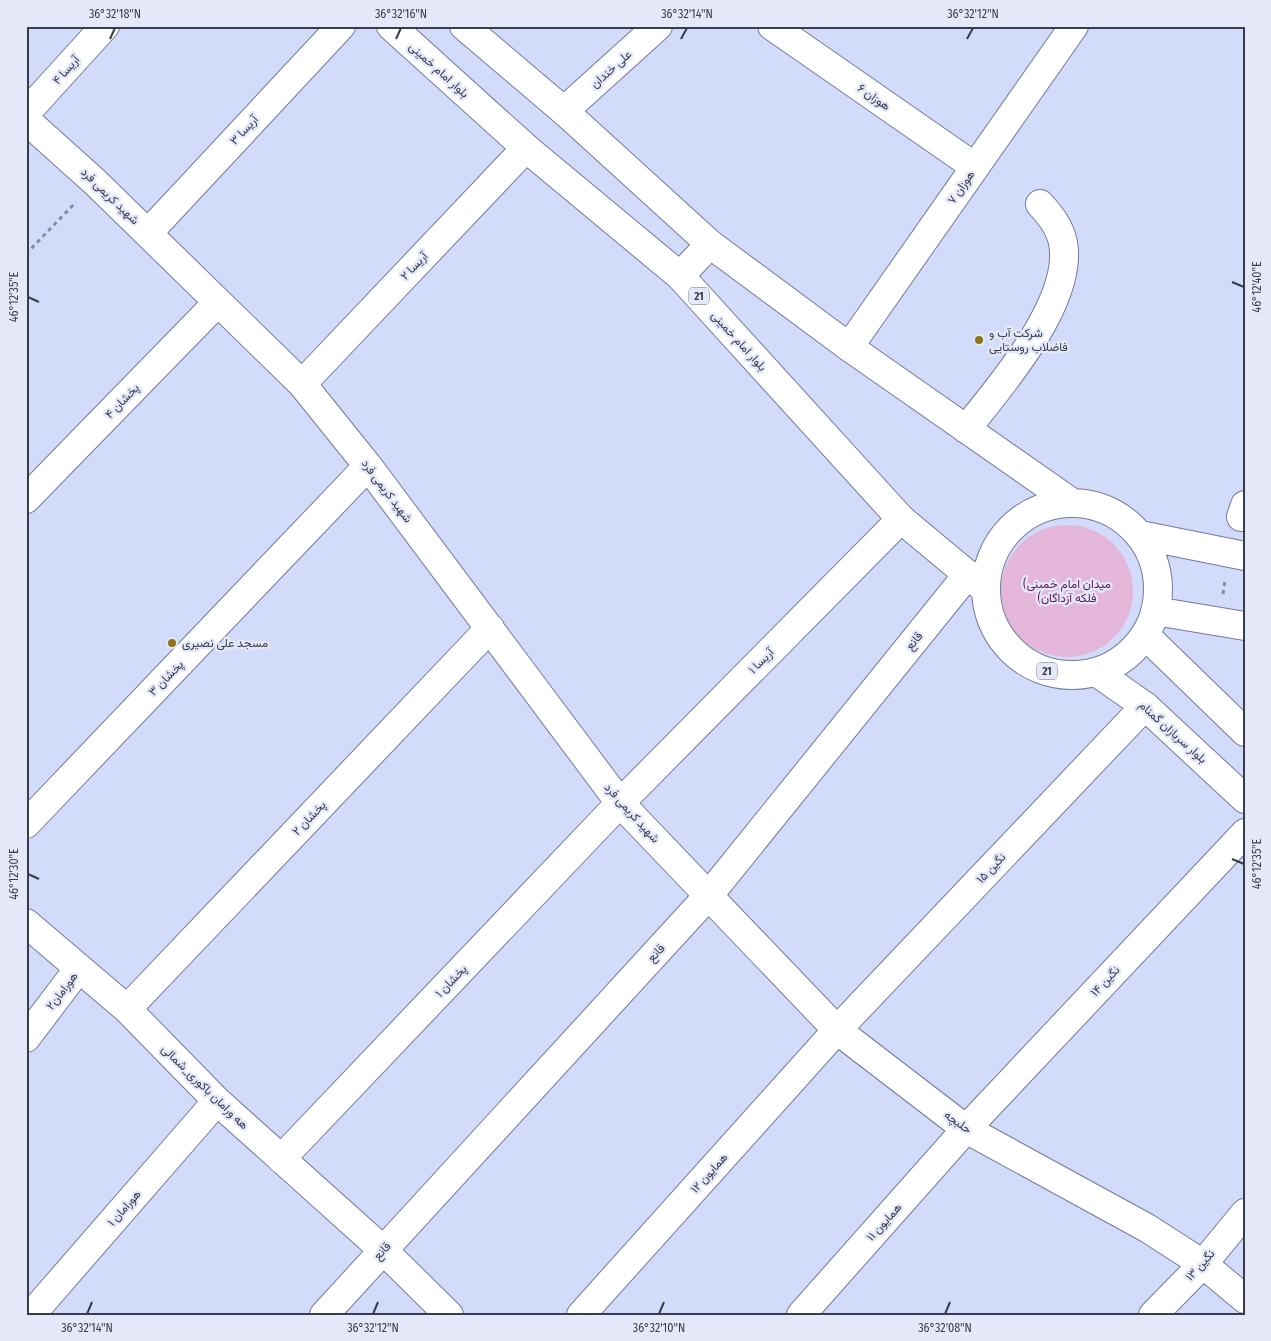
<svg xmlns="http://www.w3.org/2000/svg" width="1271" height="1341" viewBox="0 0 1271 1341" font-family="'Fira Sans Condensed',Vazirmatn,sans-serif">
<rect width="100%" height="100%" fill="#d2dbfa"/>
<!-- green -->
<path fill="#e4b6da" d="M1001 591a66 66 0 1 1 132 0a66 66 0 1 1-132 0Z"/>
<g fill="none" stroke-linecap="round" stroke-linejoin="round">
<defs>
<path id="minor" d="M 772,26 L 975,167
M 564,111 L 658,26
M 26,113 L 105,26
M 26,120 L 95,182 L 302,384 L 368,466 L 620,803 L 837,1030 L 966,1129 L 1147,1228 L 1203,1264 L 1245,1299
M 148,233 L 341,26
M 849,347 L 1074,26
M 302,384 L 526,148
M 966,429 C 1000,387 1074,301 1063,243 C 1060,227 1050,215 1040,204
M 26,499 L 218,302
M 1241,517 L 1245,505
M 26,824 L 368,466
M 26,923 L 127,1009 L 217,1101 L 383,1250 L 449,1315
M 127,1009 L 490,628
M 26,1038 L 79,968
M 281,1159 L 620,803 L 901,519
M 31,1315 L 217,1101
M 581,1315 L 837,1030 L 1145,706
M 801,1315 L 966,1129 L 1245,833
M 1153,1315 L 1203,1264 L 1245,1213"/>
<path id="major" d="M 391,26 L 526,148 L 680,276 L 901,519 L 985,589
M 464,26 L 564,111 L 710,244 L 849,347 L 1071,502
M 680,276 L 710,244
M986 589a86 86 0 1 1 172 0a86 86 0 1 1-172 0Z
M 1140,535 L 1245,556
M 1155,611 L 1245,626
M 1145,635 L 1245,732
M 1096,672 L 1145,706 L 1245,799
M 324,1315 L 709,895 L 968,574"/>
</defs>
<!-- minor casing -->
<use href="#minor" stroke="#727b9e" stroke-width="30"/>
<!-- major casing -->
<use href="#major" stroke="#727b9e" stroke-width="30"/>
<!-- path -->
<path stroke="#858ca3" stroke-width="3" stroke-dasharray="4 4" stroke-linecap="butt" d="M 26,254 L 76,202
M 1223,594 L 1225,580"/>
<!-- minor -->
<use href="#minor" stroke="#fff" stroke-width="28"/>
<!-- major -->
<use href="#major" stroke="#fff" stroke-width="28"/>
</g>
<!-- ticks -->
<path fill="none" stroke="#383c4b" stroke-width="2" d="M 110,39 L 115,28M 396,39 L 401,28M 681,39 L 687,28M 967,39 L 973,28M 1232,282 L 1244,287M 28,297 L 39,302M 1232,859 L 1244,864M 28,874 L 39,879M 87,1314 L 92,1302M 373,1314 L 378,1302M 659,1314 L 664,1302M 945,1314 L 950,1302"/>
<!-- markers -->
<g fill="#8c7519" stroke="#e4e8f8" stroke-width="2">
<circle cx="979" cy="340" r="5"/>
<circle cx="172" cy="643" r="5"/>
</g>
<g text-anchor="middle" stroke-width="4.5" stroke-linejoin="round" paint-order="stroke">
<!-- shield labels -->
<g fill="#e4e8f8" stroke="#6c707f" stroke-width="1">
<rect x="689" y="287.5" width="20" height="17" rx="4"/>
<rect x="1037" y="662.5" width="20" height="17" rx="4"/>
</g>
<g font-size="11" font-weight="bold" fill="#383c4b">
<text x="699" y="300">21</text>
<text x="1047" y="675">21</text>
</g>
<!-- street labels -->
<g font-size="12" fill="#383c4b" stroke="#e4e8f8">
<text transform="translate(611 69) rotate(-42)" y="4">علی خندان</text>
<text transform="translate(66 70) rotate(-48)" y="4">آریسا ۴</text>
<text transform="translate(439 70) rotate(42)" y="4">بلوار امام خمینی</text>
<text transform="translate(874 97) rotate(35)" y="4">هوزان ۶</text>
<text transform="translate(244 130) rotate(-47)" y="4">آریسا ۳</text>
<text transform="translate(961 187) rotate(-55)" y="4">هوزان ۷</text>
<text transform="translate(110 196) rotate(44)" y="4">شهید کریمی فرد</text>
<text transform="translate(414 266) rotate(-46)" y="4">آریسا ۲</text>
<text transform="translate(739 341) rotate(48)" y="4">بلوار امام خمینی</text>
<text transform="translate(122 401) rotate(-46)" y="4">پخشان ۴</text>
<text transform="translate(387 491) rotate(53)" y="4">شهید کریمی فرد</text>
<text transform="translate(914 641) rotate(-51)" y="4">قانع</text>
<text transform="translate(761 661) rotate(-45)" y="4">آریسا ۱</text>
<text transform="translate(166 678) rotate(-46)" y="4">پخشان ۳</text>
<text transform="translate(1173 732) rotate(42)" y="4">بلوار سربازان گمنام</text>
<text transform="translate(632 813) rotate(48)" y="4">شهید کریمی فرد</text>
<text transform="translate(309 818) rotate(-46)" y="4">پخشان ۲</text>
<text transform="translate(991 868) rotate(-47)" y="4">نگین ۱۵</text>
<text transform="translate(656 953) rotate(-47)" y="4">قانع</text>
<text transform="translate(451 981) rotate(-46)" y="4">پخشان ۱</text>
<text transform="translate(1105 981) rotate(-47)" y="4">نگین ۱۴</text>
<text transform="translate(62 991) rotate(-53)" y="4">هورامان۲</text>
<text transform="translate(205 1087) rotate(44)" y="4">هه ورامان باکوری_شمالی</text>
<text transform="translate(958 1122) rotate(35)" y="4">حلبچه</text>
<text transform="translate(709 1173) rotate(-48)" y="4">همایون ۱۲</text>
<text transform="translate(124 1208) rotate(-49)" y="4">هورامان ۱</text>
<text transform="translate(884 1222) rotate(-48)" y="4">همایون ۱۱</text>
<text transform="translate(382 1251) rotate(-47)" y="4">قانع</text>
<text transform="translate(1200 1265) rotate(-48)" y="4">نگین ۱۳</text>
</g>
<!-- poi labels -->
<g font-size="12" fill="#383c4b" stroke="#e4e8f8" text-anchor="start">
<text x="989" y="337">شرکت آب و<tspan x="989" dy="14">فاضلاب روستایی</tspan></text>
<text x="182" y="647">مسجد علی نصیری</text>
</g>
<!-- park labels -->
<g font-size="12" fill="#611458" stroke="#e4e8f8">
<text x="1067" y="588">(میدان امام خمینی<tspan x="1067" dy="14">(فلکه آزداگان</tspan></text>
</g>
</g>
<!-- border -->
<rect width="1271" height="1341" fill="none" stroke="#e4e8f8" stroke-width="55"/>
<rect x="28" y="28" width="1216" height="1286" fill="none" stroke="#383c4b" stroke-width="2"/>
<g font-size="12" text-anchor="middle" fill="#383c4b">
<text x="115" y="18">36°32'18"N</text>
<text x="401" y="18">36°32'16"N</text>
<text x="687" y="18">36°32'14"N</text>
<text x="973" y="18">36°32'12"N</text>
<text transform="translate(1257 287) rotate(-90)" y="4">46°12'40"E</text>
<text transform="translate(14 297) rotate(-90)" y="4">46°12'35"E</text>
<text transform="translate(1257 864) rotate(-90)" y="4">46°12'35"E</text>
<text transform="translate(14 874) rotate(-90)" y="4">46°12'30"E</text>
<text x="87" y="1332">36°32'14"N</text>
<text x="373" y="1332">36°32'12"N</text>
<text x="659" y="1332">36°32'10"N</text>
<text x="945" y="1332">36°32'08"N</text>
</g>
</svg>
